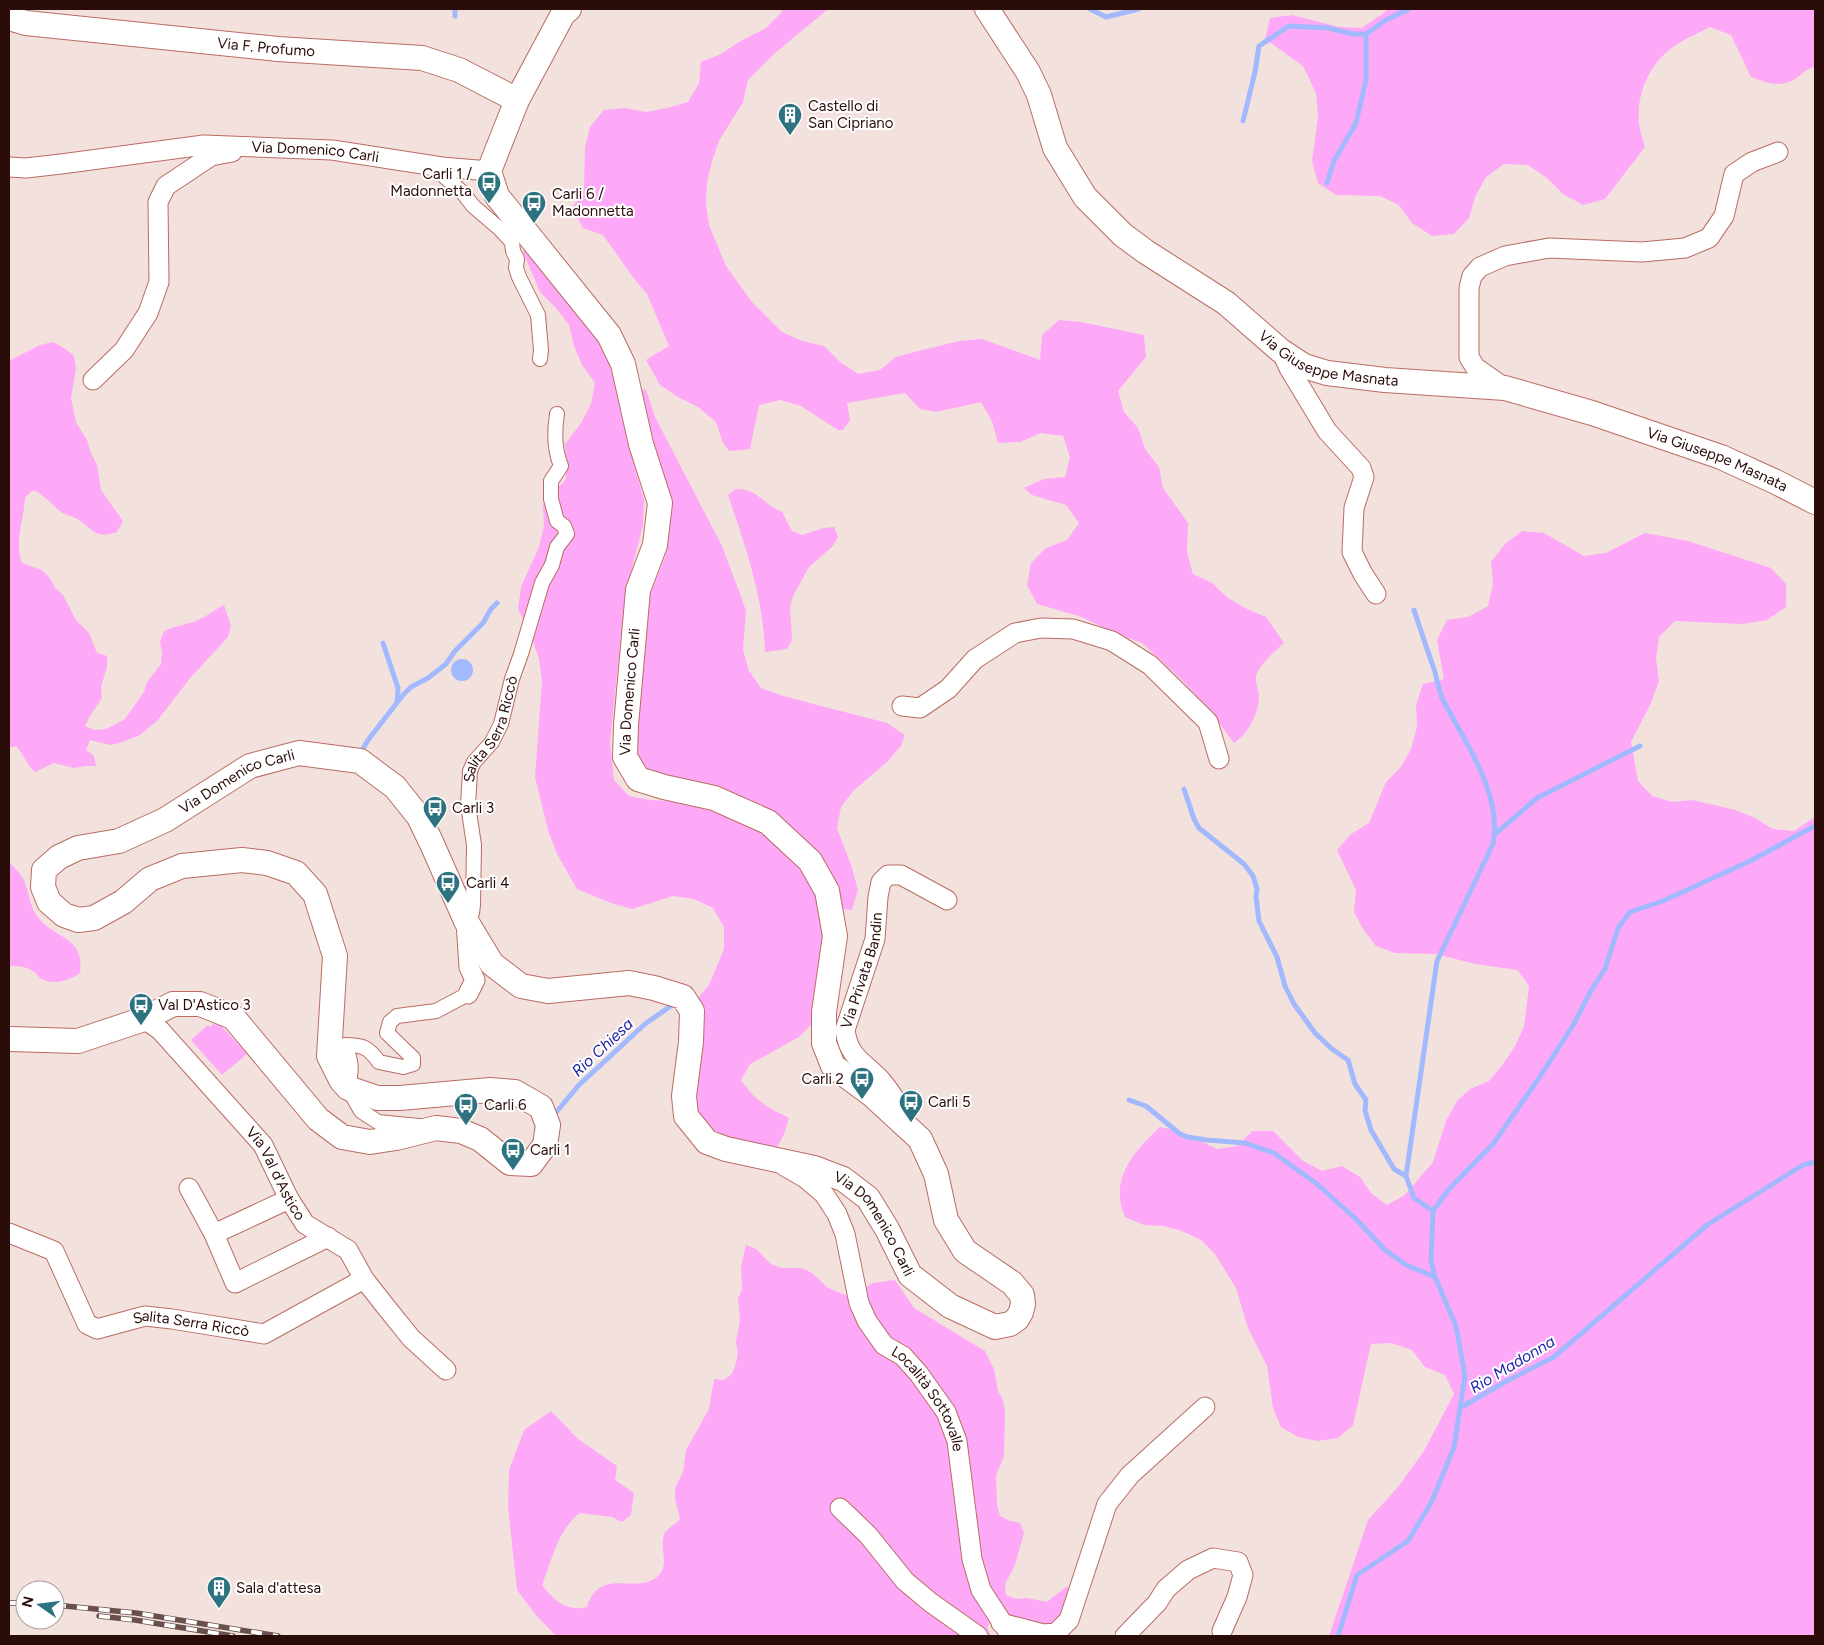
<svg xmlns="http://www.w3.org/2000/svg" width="1824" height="1645" viewBox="0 0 1824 1645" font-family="Figtree,sans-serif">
<rect width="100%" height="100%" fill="#f3e1de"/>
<!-- green -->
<path fill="#fda9f7" d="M 783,9 L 828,9 L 775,53 L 748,80 L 743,102 L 719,141 L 712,161 L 707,182 L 706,204 L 709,225 L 726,266 L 752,302 L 782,332 L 802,341 L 824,346 L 840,362 L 858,374 L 880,370 L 896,357 L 918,351 L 959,341 L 982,339 L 1040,360 L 1042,335 L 1059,320 L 1081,322 L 1144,335 L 1146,357 L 1118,391 L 1124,412 L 1138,428 L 1145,449 L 1159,467 L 1163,488 L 1188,523 L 1187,552 L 1193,574 L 1212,583 L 1228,598 L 1247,609 L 1266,617 L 1284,643 C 1276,650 1259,665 1256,676 C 1255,682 1259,690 1259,696 C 1259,713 1248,734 1234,743 L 1214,716 L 1183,681 L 1142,643 L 1119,635 L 1079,616 L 1037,604 L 1027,585 L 1031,563 L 1046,548 L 1067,540 L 1079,523 L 1066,505 L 1032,495 L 1024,488 L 1044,479 L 1065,477 L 1070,457 L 1063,436 L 1041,433 L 1020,442 L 998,443 L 992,421 L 981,402 L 936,412 L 920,409 L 905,393 L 847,403 L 850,420 L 843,430 L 838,430 L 801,406 L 780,400 L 759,405 L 750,449 L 729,451 L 723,443 L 716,422 L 698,407 L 678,397 L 660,385 L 646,360 L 669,346 L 647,294 L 635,280 L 603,235 L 583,228 L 572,208 L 584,190 L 585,147 L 590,127 L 604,110 L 625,108 L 646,112 L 667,108 L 688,102 L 699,83 L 701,62 L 721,54 L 739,42 L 766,28 L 781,13 Z
M 1389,9 L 1815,9 L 1815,67 C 1808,68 1803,73 1798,77 C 1781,89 1768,83 1751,77 L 1731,35 L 1710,27 C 1699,33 1686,38 1676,45 C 1650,62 1636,93 1639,124 C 1640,132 1643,139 1645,147 L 1605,199 L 1583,205 L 1563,194 L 1547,178 L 1528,165 L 1504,164 L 1486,177 L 1475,197 L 1469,218 L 1454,234 L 1432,236 L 1412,223 L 1399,205 L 1380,196 L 1336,195 L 1318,183 L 1312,161 L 1318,116 L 1316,93 L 1303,66 L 1265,39 L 1270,18 L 1292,15 L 1339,27 L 1362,28 Z
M 528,245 L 608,347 L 623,402 L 635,468 L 644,500 L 643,525 L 625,596 L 610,742 L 614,780 L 629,796 L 650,800 L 685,802 L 712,808 L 747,821 L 775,841 L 808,876 L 818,898 L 822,925 L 823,961 L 815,1021 L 799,1037 L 750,1064 L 741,1080 C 755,1101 767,1107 789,1118 L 784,1134 L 776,1149 L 720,1136 L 702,1125 L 693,1105 L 697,999 L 709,985 L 724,949 L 724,927 L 713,908 L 694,899 L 673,896 L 632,909 L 611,903 L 577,889 L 557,854 L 548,830 L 535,777 L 542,681 L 539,659 L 532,638 L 518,609 L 521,587 L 539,547 L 544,526 L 543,504 L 566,479 L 565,444 L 581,423 L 591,404 L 595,383 L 582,365 L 574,346 L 569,325 L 556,308 L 540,292 L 523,252 Z
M 53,342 L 64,348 L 74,356 L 76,369 L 71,398 L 76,422 L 87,440 L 91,453 L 97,465 L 101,490 L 123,521 L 117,532 C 95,539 95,531 79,520 C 74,516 67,516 61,512 C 51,504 45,495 33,490 L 25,498 C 24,520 14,541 22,563 L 42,570 L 50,578 L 55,588 L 63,595 L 76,620 L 89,633 L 97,653 L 107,656 L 107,667 L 101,687 L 102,698 L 90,716 L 85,726 L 95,730 L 106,729 L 125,719 L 144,692 L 147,682 L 161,664 L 162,653 L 160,642 L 164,631 C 175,626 185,625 196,621 C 206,617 214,610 224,605 L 231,626 L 228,637 L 191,677 L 157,721 L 140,735 L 120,743 L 110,745 L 90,740 L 86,750 L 94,756 L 96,766 L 85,766 L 74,768 L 54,763 L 35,772 C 26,764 24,755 16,746 L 9,748 L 9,361 L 40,345 Z
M 639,389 L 646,390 L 655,417 L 722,546 L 740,594 L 746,611 L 743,650 L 749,671 L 761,688 L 783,696 L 887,723 L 905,735 L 901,746 L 887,762 L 854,790 L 841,807 L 837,828 L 852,868 L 858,890 L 852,910 L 842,909 L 825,865 L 813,847 L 789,825 L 764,810 L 662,777 L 643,766 L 635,752 L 648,600 L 665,557 L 669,515 L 655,466 Z
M 735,489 C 758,488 762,504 782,512 L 792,531 L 802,535 L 823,528 L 834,527 L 838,537 L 833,546 L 809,567 L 793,596 L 790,607 L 792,640 L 787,649 L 765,652 C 763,596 746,548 728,495 Z
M 1522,531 L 1544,533 L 1584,556 L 1606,553 L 1645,533 L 1688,541 L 1771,568 L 1786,584 L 1786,607 L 1767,620 L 1743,624 L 1675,621 L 1659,637 L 1656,658 L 1659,681 L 1651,703 L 1631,742 L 1638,781 L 1652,796 L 1672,802 L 1693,800 L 1735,810 L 1755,818 L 1773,829 L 1794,831 L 1815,817 L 1815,1636 L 1329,1636 L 1368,1520 L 1398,1487 L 1424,1451 L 1454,1394 L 1445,1375 L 1425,1367 L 1412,1350 L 1391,1343 L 1371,1344 L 1353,1425 L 1338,1438 L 1317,1441 L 1298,1437 L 1281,1427 L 1273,1408 L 1267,1366 L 1248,1328 L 1236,1288 L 1215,1254 L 1201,1240 L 1182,1231 L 1163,1226 L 1144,1225 L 1125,1217 C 1123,1211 1120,1204 1120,1198 C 1117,1169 1141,1145 1160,1127 L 1180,1131 L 1217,1149 L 1238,1146 L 1252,1131 L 1273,1131 L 1303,1161 L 1322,1171 L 1342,1166 L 1360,1177 L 1371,1193 L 1387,1205 L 1405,1195 L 1433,1162 L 1446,1121 L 1457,1101 L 1470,1089 L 1489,1081 L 1503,1064 L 1515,1046 L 1524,1027 L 1529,986 L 1518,970 L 1475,964 L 1436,954 L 1395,953 L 1376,946 L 1363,929 L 1354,912 L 1356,890 L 1337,850 L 1351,834 L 1369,823 L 1386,782 L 1401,767 L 1411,749 L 1417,727 L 1416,705 L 1423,684 L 1444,679 L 1437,640 L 1447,620 L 1468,617 L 1488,606 L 1493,584 L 1491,562 L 1505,544 Z
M 9,862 C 14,867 20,873 24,880 C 29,891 29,905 37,916 C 54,940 85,935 80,973 C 70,980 54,986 42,979 C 38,977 36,973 33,971 C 25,966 17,966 9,966 Z
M 217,1021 L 247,1054 L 222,1075 L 191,1040 L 208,1025 L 210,1027 Z
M 746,1245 L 756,1249 L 771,1264 L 781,1268 L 802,1268 L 812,1273 L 828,1288 L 848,1296 L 873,1283 L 895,1280 L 914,1308 L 985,1351 L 994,1369 L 998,1391 L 1003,1400 L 1005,1412 L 1004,1456 L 996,1476 L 997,1505 L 1000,1516 L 1010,1521 L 1020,1523 L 1024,1533 L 1015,1565 L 1005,1584 L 1006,1595 L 1016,1599 L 1027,1598 L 1047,1602 L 1067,1586 L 1072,1595 L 1057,1624 L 1046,1626 L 994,1618 L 987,1627 L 991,1636 L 556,1636 L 535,1614 L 517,1590 L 508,1507 L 509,1470 L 524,1430 L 551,1411 L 578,1439 L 617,1466 L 615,1480 L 634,1493 L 631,1515 L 622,1522 L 612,1517 L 580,1513 C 558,1529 552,1560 542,1585 C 553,1600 567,1612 587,1607 C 600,1565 636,1596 658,1576 C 670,1565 659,1548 664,1535 C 666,1529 676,1524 680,1519 L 675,1498 L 675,1488 L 683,1472 L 686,1450 L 709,1409 L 714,1379 L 724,1380 L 732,1374 L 736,1363 L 738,1353 L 736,1342 L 740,1320 L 738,1299 L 742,1289 L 741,1267 Z"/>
<!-- water -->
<path fill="#a2b9fd" d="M451 670a11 11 0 1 1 22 0a11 11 0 1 1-22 0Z"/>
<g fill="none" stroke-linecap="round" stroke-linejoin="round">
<!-- stream -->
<path stroke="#a2b9fd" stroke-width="5" d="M 1090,9 L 1106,17 L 1139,9
M 455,16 L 455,9
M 1243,121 L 1255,72 L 1259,46 L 1289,26 L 1328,28 L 1353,34 L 1366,34 L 1386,20 L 1409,9
M 1327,183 L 1334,161 L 1356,123 L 1366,80 L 1366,34
M 1414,610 C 1421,631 1428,652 1435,672 C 1437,681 1439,690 1442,698 C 1464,741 1503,793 1493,844 L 1437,961 L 1406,1176 L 1414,1198 L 1433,1211
M 383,643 L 398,688 L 397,703
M 361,752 L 368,740 L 403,695 L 411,687 L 428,678 L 446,664 L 455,651 L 483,623 L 491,609 L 497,603
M 1184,789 L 1194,819 L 1199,828 L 1244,864 L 1253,876 L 1257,889 L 1256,897 L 1259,921 L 1277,957 L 1285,986 L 1294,1004 L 1315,1033 L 1332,1049 L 1348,1060 L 1355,1084 L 1366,1100 L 1365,1111 L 1371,1130 L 1394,1169 L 1406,1176
M 1495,834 L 1537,798 L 1640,746
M 1129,1100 L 1146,1106 L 1180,1134 L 1187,1137 L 1207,1140 L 1245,1143 L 1274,1153 L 1317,1184 L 1356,1219 L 1385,1250 L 1406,1265 L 1435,1277
M 553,1116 L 579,1085 L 645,1024 L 675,1003
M 1460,1408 L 1465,1376 L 1456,1326 L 1435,1277 L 1431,1260 L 1433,1211 L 1449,1189 L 1493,1144 L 1539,1078 L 1572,1027 L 1592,989 L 1605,969 L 1618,928 L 1630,912 L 1663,901 L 1750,861 L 1815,826
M 1338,1636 L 1357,1575 L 1408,1541 L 1432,1501 L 1454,1447 L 1460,1408 L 1505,1382 L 1554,1357 L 1707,1225 L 1803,1165 L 1815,1162"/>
<defs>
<g id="pedestrian">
<path d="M 442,167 L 445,177 L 464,194 L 473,206 L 500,229 L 512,242 L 513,251 L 517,259 L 516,268 L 519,277 L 538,315 L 541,350 L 540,359"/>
<path id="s1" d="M 466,921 L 472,913 L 473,905 L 474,845 L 468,805 L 470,771 L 474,762 L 492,742 L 501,724 L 512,679 L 521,654 L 542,583 L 552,565 L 557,547 L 567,534 L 564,526 L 557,521 L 551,499 L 551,481 L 561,466 C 554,449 554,433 557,414"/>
<path d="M 419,1126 L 378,1122 L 361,1111 L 348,1088 C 352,1070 352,1062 345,1045 C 363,1045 368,1047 379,1062 L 403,1067 L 413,1064 L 413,1058 L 387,1033 L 390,1022 L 397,1016 L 436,1011 L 468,994"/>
</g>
<g id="minor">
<path id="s2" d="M 9,167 L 26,168 L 61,164 L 204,145 L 332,150 L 442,167 L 489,171"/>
<path d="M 1281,351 L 1289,368 L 1327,431 L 1361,468 L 1364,477 L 1354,508 L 1352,552 L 1363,574 L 1376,594"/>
<path d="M 93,380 L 124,350 L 148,313 L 159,282 L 158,202 L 166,186 L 211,156 L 232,152"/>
<path d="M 1505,388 L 1475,367 L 1469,357 L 1469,288 L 1472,276 L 1480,267 L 1505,256 L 1549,248 L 1642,252 L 1685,248 L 1709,238 L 1724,216 L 1734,174 L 1752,162 L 1778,152"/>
<path d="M 902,706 L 920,708 L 948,689 L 975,659 L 1015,633 L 1041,628 L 1073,629 L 1112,641 L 1150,665 L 1208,722 L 1219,759"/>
<path d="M 466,922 L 469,967 L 475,980 L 468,994"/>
<path id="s3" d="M 144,1019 L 160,1030 L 263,1145 L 289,1199 L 305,1224 L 348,1250 L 364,1279 L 386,1307 L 411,1338 L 446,1370"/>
<path id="s4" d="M 893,1114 L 894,1098 C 890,1091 885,1085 880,1079 C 862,1060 849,1058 845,1030 L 875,939 L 878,897 L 881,882 L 888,875 L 901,875 L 947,900"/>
<path id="s5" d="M 784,1166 L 805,1178 L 824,1194 L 837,1214 L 845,1234 L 859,1303 L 867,1321 L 884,1345 L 903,1356 L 919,1374 L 946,1412 L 957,1441 L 972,1559 L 981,1590 L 1011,1636"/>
<path d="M 189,1188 L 214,1234 L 289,1199"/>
<path id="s6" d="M 9,1233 L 54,1251 L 87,1324 L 97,1329 L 145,1316 L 172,1319 L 264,1334 L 364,1279"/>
<path d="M 214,1234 L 235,1283 L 328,1237"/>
<path d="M 840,1508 L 868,1535 L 905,1581 L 930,1602 L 978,1636"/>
<path d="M 1001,1623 L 1043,1634 L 1056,1633 L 1069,1620 L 1107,1504 L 1130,1475 L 1205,1407"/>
<path d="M 1125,1636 L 1157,1603 L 1166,1589 L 1188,1570 L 1213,1558 L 1238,1562 L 1243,1575 L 1237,1597 L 1222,1631"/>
</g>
<g id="tertiary">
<path id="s7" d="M 987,9 L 1028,72 L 1039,95 L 1055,148 L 1085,197 L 1123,235 L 1146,252 L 1226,303 L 1281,351 L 1304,366 L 1327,373 L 1385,380 L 1505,388 L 1592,413 L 1721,457 L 1776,482 L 1815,502"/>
<path id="s8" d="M 9,18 L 26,23 L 278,49 L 422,58 L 459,70 L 517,100"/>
<path id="s9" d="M 9,1039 L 78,1041 L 144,1019 L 173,1004 L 200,1004 L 233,1017 L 318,1119 L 342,1137 L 370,1142 L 396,1138 L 436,1128 L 461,1131 L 480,1139 L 510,1163 L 531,1164 L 545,1145 L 548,1125 L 541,1107 L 515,1092 L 490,1090 L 400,1098 L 377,1098 L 348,1088 L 341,1080 L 329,1056 L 335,956 L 315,894 L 296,873 L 267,863 L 242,860 L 182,866 L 150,879 L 123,902 L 94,918 L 78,920 L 64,915 L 49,902 L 43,887 L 44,870 L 59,857 L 78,848 L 119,841 L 165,820 L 250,766 L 299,753 L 360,761 L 395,787 L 419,817 L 432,844 L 466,921 L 492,964 L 521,986 L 548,991 L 629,983 L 654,988 L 683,997 L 692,1011 L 691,1042 L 684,1096 L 686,1116 L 707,1142 L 726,1149 L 814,1168 L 843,1179 L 868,1198 L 887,1229 L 910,1275 L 950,1306 L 995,1327 L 1010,1324 L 1017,1319 L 1021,1312 L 1023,1304 L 1022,1295 L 1012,1283 L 965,1251 L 946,1220 L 936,1174 L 920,1139 L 871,1094 L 833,1066 L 824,1043 L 824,1012 L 835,936 L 827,891 L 810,861 L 768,822 L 714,798 L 664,787 L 638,779 L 625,757 L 626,725 L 638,590 L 655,545 L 660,503 L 641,444 L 623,364 L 609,335 L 497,196 L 489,171 L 517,100 L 563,14 L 569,9"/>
</g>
</defs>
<!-- pedestrian casing -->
<use href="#pedestrian" stroke="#ba6c61" stroke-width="16"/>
<!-- minor casing -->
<use href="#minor" stroke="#ba6c61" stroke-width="21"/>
<!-- tertiary casing -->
<use href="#tertiary" stroke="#ba6c61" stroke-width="26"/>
<!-- pedestrian -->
<use href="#pedestrian" stroke="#fff" stroke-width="14"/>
<!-- minor -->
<use href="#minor" stroke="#fff" stroke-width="19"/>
<!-- tertiary -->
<use href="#tertiary" stroke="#fff" stroke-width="24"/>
<defs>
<path id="rail" d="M 9,1603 L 25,1603
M 55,1605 L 136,1613 L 278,1636
M 99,1616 L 135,1620 L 233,1636"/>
</defs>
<!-- rail casing -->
<use href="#rail" stroke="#6a504c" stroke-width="5.5"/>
<!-- rail -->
<use href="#rail" stroke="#fff" stroke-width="4" stroke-dasharray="11" stroke-linecap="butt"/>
</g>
<!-- icons -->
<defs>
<symbol id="building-pin" viewBox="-11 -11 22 30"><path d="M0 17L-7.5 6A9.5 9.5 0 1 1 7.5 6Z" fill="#2c737f" stroke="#fff"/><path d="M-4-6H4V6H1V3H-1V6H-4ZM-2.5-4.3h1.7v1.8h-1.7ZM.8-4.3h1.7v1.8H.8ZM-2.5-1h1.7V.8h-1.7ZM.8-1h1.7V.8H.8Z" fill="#fff"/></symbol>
<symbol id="bus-pin" viewBox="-11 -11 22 30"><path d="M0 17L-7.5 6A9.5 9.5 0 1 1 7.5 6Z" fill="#2c737f" stroke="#fff"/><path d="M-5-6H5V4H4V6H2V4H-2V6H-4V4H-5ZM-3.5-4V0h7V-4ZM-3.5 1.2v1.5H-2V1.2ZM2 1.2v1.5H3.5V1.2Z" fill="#fff"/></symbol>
</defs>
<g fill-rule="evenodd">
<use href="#building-pin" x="776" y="101" width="28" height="38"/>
<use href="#bus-pin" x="475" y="169" width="28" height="38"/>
<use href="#bus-pin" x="520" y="189" width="28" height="38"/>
<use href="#bus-pin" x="421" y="794" width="28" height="38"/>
<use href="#bus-pin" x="434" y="869" width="28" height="38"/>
<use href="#bus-pin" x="127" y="991" width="28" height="38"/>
<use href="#bus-pin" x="848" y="1065" width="28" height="38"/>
<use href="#bus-pin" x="897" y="1088" width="28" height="38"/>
<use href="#bus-pin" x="452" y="1091" width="28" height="38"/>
<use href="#bus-pin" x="499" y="1136" width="28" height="38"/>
<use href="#building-pin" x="205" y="1574" width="28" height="38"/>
</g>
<g text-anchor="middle" stroke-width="4" stroke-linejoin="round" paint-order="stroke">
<!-- street labels -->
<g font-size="15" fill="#2a0c08" stroke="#fff">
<text dy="5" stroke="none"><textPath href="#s8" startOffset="259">Via F. Profumo</textPath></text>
<text dy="5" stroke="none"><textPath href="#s2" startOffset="308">Via Domenico Carli</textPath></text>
<text dy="5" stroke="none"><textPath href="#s7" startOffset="512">Via Giuseppe Masnata</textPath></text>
<text dy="5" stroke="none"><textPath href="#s7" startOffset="918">Via Giuseppe Masnata</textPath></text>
<text dy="5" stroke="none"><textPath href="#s9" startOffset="3560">Via Domenico Carli</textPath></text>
<text dy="5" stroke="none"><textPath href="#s1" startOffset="200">Salita Serra Riccò</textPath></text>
<text dy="5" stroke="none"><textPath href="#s9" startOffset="1610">Via Domenico Carli</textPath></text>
<text dy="5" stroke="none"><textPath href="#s4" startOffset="164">Via Privata Bandin</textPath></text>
<text dy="5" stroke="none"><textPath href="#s3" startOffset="205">Via Val d'Astico</textPath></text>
<text dy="5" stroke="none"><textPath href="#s9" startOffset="2540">Via Domenico Carli</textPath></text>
<text dy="5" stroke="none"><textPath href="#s6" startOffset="236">Salita Serra Riccò</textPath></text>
<text dy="5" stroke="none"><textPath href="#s5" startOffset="286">Località Sottovalle</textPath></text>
</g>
<!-- poi labels -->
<g font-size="15" fill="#2a0c08" stroke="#fff" text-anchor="start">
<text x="808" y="111">Castello di<tspan x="808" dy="17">San Cipriano</tspan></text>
<text x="472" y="179" text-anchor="end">Carli 1 /<tspan x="472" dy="17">Madonnetta</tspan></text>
<text x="552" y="199">Carli 6 /<tspan x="552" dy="17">Madonnetta</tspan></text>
<text x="452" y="813">Carli 3</text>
<text x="466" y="888">Carli 4</text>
<text x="158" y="1010">Val D'Astico 3</text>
<text x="844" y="1084" text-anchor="end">Carli 2</text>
<text x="928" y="1107">Carli 5</text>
<text x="484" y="1110">Carli 6</text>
<text x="530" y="1155">Carli 1</text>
<text x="236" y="1593">Sala d'attesa</text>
</g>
<!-- water labels -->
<g font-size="16" font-style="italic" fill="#1e24a5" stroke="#fff">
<text transform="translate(602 1047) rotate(-43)" y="6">Rio Chiesa</text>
<text transform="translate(1512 1364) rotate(-31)" y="6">Rio Madonna</text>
</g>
</g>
<!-- border -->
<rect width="1824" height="1645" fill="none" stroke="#2a0c08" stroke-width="20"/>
<!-- north arrow -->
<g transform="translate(40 1605) rotate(284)"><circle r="24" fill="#ffffff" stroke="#aa9e9c"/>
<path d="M0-4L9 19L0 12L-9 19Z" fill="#2c737f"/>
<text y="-8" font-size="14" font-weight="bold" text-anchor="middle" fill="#2a0c08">N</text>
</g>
</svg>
